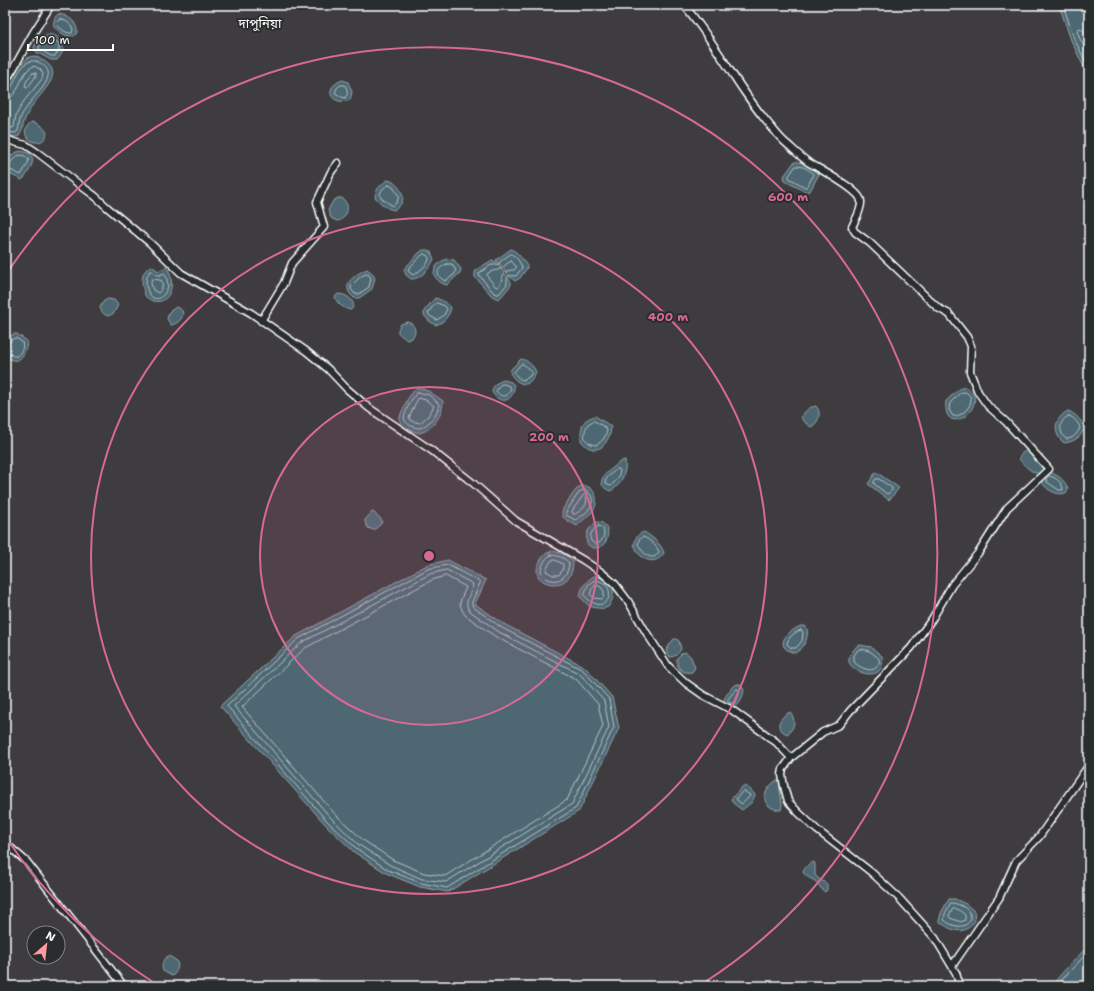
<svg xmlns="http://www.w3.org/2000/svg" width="1094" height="991" viewBox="0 0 1094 991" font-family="'Shantell Sans','Noto Sans Bengali',sans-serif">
<rect width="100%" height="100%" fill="#3f3c3f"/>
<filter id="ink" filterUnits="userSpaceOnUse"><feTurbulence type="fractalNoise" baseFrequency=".025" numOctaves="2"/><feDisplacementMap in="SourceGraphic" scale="8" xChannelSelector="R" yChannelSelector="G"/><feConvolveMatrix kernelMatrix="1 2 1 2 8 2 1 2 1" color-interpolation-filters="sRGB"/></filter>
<g filter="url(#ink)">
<!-- water -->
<path fill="#4e6873" stroke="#95a4ab" d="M 1059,5 L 1083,5 L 1089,27 L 1089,78 L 1071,40 Z
M 58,14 C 85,17 83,53 54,27 C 53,22 54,18 58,14 Z
M 47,34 C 64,36 69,47 57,60 L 51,60 L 36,52 L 34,47 L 39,39 Z
M 34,56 C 72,71 42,89 31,108 C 29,112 26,115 25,119 C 22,125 24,129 19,136 L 15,137 L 5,135 L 5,94 L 8,85 L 18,67 L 29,57 Z
M 343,80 L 348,82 L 352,92 L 350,100 C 345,103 333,102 331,94 C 329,87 338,81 343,80 Z
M 31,122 C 39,123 44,127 47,133 C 44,152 13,138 31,122 Z
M 21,151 C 25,152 31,153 32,157 C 35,163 26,177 22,180 L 5,172 C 5,161 10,153 21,151 Z
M 794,162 C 804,161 811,167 818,173 L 819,174 L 810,191 L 806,192 L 785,181 L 784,176 L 792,165 Z
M 388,180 C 393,181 396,184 399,188 C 406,197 403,205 394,210 C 387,209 380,203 375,197 C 376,189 381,184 388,180 Z
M 338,198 L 342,198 C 349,204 349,211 343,218 C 341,220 340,221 337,221 C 335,220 333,219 331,218 L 328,210 L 333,201 Z
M 511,249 C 518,252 523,260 527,266 L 527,268 L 520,278 L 515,281 L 510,277 L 496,260 Z
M 423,250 L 427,250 L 431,252 L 434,259 C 431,267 420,280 411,279 L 406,275 L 404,269 L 419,253 Z
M 447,259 L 454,260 L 461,269 L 460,273 L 447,285 C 441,284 437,280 434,275 C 434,266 439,262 447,259 Z
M 492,260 L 496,262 L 511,282 L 511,285 L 501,297 L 498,299 L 492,296 L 475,277 L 475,273 L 476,270 Z
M 152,266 L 158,271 L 166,267 C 179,282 168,313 146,297 C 141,287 139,270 152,266 Z
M 367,269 L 371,272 L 375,278 L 372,289 L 359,298 L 354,298 C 339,285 354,275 367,269 Z
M 338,294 C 347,294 358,302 351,310 C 344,309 337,304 335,297 Z
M 435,298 C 442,300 446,302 451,308 C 449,316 444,323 435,325 L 428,320 L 424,315 L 424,311 Z
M 108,299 L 114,300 L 118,305 L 114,313 L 108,316 C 103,314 101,312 100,307 L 104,301 Z
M 176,307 C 189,310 181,324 171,325 L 167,319 L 169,312 Z
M 408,322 C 414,325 415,327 415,333 L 412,338 L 407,340 C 400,334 394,334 401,324 Z
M 14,334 L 17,334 L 27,341 C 27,350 21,365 10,359 C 8,358 6,357 5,355 C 4,351 5,345 5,341 L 10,336 Z
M 521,359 C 528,360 534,367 536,372 L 533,378 L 527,384 C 518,384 515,380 510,373 L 511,369 Z
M 504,380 L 511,382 L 514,385 C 515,393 509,404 499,399 C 496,398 494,395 492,392 C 493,385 497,382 504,380 Z
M 418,387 L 430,392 L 443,401 C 443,414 434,429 420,433 C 412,431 398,427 400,417 C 401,413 403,409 405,405 C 408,397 412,392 418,387 Z
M 964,387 C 997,400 942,445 946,401 L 958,390 Z
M 816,406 C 817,407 819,411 819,412 C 820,418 816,425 811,427 L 803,421 L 801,417 C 805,411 809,407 816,406 Z
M 1068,411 C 1076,414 1081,420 1085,428 C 1081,437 1074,442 1064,443 C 1052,433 1054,418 1068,411 Z
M 595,416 L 606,423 L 611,427 C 611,433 609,437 606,442 C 604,445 601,449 596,449 C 591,450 583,445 581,440 C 580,436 581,431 582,428 C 582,425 584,422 586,420 C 589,418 592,417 595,416 Z
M 1025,451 C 1033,453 1040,463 1044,470 L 1043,473 L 1041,474 C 1031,473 1025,466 1019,459 C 1019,455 1022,453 1025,451 Z
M 625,460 C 627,471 621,487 610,491 C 594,484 604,474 614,467 C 617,464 620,461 625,460 Z
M 876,472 L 899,488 L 889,500 L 868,484 Z
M 1048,472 C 1058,474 1064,480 1068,488 L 1067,492 C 1060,497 1048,491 1043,484 C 1043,484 1041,478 1041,478 Z
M 586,486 C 590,487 593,490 595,494 C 601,510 586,516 577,526 L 568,521 L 562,516 C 562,513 562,511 563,509 C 564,506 576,489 579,487 C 581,486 583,486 586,486 Z
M 372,512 L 373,512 L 380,518 L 382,521 L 381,524 L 374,530 L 368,528 L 365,522 L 365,520 Z
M 597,522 C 614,522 609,549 595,548 C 592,548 589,546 587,544 C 585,533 588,528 597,522 Z
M 644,532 C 652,537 661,543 664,553 C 658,563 647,563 639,554 C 637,552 636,548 634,545 C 636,538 636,535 644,532 Z
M 551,551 C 560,552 567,555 573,561 C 573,564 573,567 572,570 C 567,592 535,585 537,570 C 537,567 539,564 540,561 C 543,556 546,553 551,551 Z
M 448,560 L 486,580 L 475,604 L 504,624 L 585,667 L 612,697 L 619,728 L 579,811 L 448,892 L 420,887 L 386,873 L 354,852 L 325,824 L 220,706 L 296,636 L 427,565 Z
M 594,576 C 608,578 618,588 611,602 C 610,605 608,608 605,608 C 602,609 600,608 598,608 C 595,608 592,607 589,606 C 585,603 583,599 580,597 C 581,587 586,581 594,576 Z
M 801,626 L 805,626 L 807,628 C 809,638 804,648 795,653 C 772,647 787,631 801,626 Z
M 674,639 L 677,639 L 679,641 L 681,649 C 678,654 675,657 670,657 L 666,651 L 670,644 Z
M 860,645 L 871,647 L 882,656 C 887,683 854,675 849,662 C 848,658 851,654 853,651 C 855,648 856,646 860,645 Z
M 684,652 L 685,652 L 691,657 L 695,668 L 692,672 C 682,674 676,668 677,658 L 681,654 Z
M 737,684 L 740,684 L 744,690 C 743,697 740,706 733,708 L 725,704 L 724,699 L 732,687 Z
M 790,712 C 796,719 795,729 787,734 C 774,728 778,718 790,712 Z
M 777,780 L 779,781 L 782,805 L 781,810 C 777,810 773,809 769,806 C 759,798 769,785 777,780 Z
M 743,786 C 748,786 752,791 755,795 L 752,802 L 742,810 L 733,803 L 731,799 Z
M 814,862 L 815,864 L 815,875 L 819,879 L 827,884 L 827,890 L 825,892 C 820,889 819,884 815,881 C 810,878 806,877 803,872 C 805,867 809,863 814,862 Z
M 949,899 L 955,899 L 966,904 L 974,911 L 975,920 C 966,936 952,932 939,921 L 941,913 Z
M 1089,945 L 1089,986 L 1051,986 L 1063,972 Z
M 169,956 L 177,961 C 179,968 177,972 172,976 L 163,971 C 161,965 162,959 169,956 Z"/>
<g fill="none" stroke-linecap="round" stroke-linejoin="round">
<!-- shore -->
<path stroke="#b8c3c7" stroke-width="1" d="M 1063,5 L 1074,38 L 1089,69
M 60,19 C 65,20 72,24 73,30 L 72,33 C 67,34 61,29 58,26 C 57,23 57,20 60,19 Z
M 1089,32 L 1085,32 L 1080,28 L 1077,30 L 1079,37 L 1089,57
M 48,38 L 56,41 L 59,44 L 59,50 L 55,56 L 51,56 L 39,49 C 39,43 43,40 48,38 Z
M 33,73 L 36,73 L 36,76 L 28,87 L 26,88 L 25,86 C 26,81 29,76 33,73 Z
M 341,85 L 345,85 C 347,89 349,95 345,98 L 342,97 L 335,93 L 337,88 Z
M 5,94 L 8,94 L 10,92 C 15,79 25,50 43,65 C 47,68 49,72 48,76 C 46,88 33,96 28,106 C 25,110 21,115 20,119 C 19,123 19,127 18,131 L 15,133 L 5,132
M 5,99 C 21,98 18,72 34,66 L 40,69 L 43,74 L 42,79 L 38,84 L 24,101 L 16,115 L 14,127 L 12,128 L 5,127
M 5,165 L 6,166 C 15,161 17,149 29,159 L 28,163 L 21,175 L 6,168 L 5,169
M 796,166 C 803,166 809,169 813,174 L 813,176 L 807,187 L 805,187 L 789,178 L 789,176 Z
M 389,185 L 393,187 L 399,196 L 397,202 L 393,206 L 382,199 L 380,196 C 380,191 384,186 389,185 Z
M 424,254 L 428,256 C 429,257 429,258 429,259 C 429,264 416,274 413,275 L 409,272 L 408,269 L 421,256 Z
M 511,254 C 516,256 521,263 522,268 L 516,276 C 507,275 507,276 507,284 L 499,294 L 497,294 L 494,293 L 479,275 L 479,273 L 491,265 L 498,265 L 501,261 Z
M 511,261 L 516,266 L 516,268 L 514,270 C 499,270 505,279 498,287 L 496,287 L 487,276 L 487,274 C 493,269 495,272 500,269 C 503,268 507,263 511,261 Z
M 447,264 L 452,264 L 456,271 L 454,275 L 445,281 C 434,275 437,268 447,264 Z
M 150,271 L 152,271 L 157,275 L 160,275 L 164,273 C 166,275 167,280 168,285 C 168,288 166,291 164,294 C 153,309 139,284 150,271 Z
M 366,274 L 369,275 L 371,278 L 369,287 L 359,294 L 355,294 L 351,289 L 351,286 L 360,277 Z
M 152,279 L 160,280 L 162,281 C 163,286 162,290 158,293 L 153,290 L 151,283 Z
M 437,303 L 445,306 L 447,309 L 444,315 L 437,320 L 430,316 L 428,313 L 434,305 Z
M 5,343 C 10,343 12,338 16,338 L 22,342 C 24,348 21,353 17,356 C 12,357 10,353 5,353
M 523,364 L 532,372 L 530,376 L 524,380 C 520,380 516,376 514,372 L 520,365 Z
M 504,384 L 509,386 L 511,389 L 507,395 C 503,398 499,395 496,391 L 500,385 Z
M 418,392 L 429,395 L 439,404 C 438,414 429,425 420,428 C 414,428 406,425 404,418 C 406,410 411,398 418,392 Z
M 965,392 C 967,393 969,394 970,396 C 974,403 965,413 959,415 C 956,417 956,416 953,416 L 949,410 L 950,403 L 960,393 Z
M 419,398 L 426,400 L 434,406 L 428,416 L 420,423 L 411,421 L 409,418 L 415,404 Z
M 1069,416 C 1074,417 1079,424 1080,428 C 1077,434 1073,439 1066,439 C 1058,432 1059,419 1069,416 Z
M 594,421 L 603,426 L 607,430 C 606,437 602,442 596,445 C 583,443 582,435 588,424 Z
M 617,469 L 619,469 L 620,471 L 618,478 L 611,486 L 608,485 L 605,482 C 607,476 612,473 617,469 Z
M 1049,476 C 1056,477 1063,483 1063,490 L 1059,490 L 1047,482 L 1046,479 Z
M 876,479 L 879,479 L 892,488 L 892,490 L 889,493 L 887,494 L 874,484 L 874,482 Z
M 586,490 C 601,501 586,515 575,520 L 566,515 L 566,512 L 578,494 L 581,491 Z
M 584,495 L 586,496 C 589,505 582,510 575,514 L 573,514 L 572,511 L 582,497 Z
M 599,526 L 603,528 C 605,534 604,539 599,543 L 595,544 L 591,541 C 589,534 593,529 599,526 Z
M 643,537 C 649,539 657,546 659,552 C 652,564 642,552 638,544 L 639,540 Z
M 551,555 C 557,555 565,558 569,563 C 567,589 541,581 541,570 C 541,569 543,565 543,564 C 545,560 547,557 551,555 Z
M 552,560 L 555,560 L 563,564 L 563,569 L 559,575 L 553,575 L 546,571 L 547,568 Z
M 448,565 L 480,582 L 480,583 L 472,602 L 472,605 L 473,607 L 502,628 L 583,670 L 609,699 L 614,727 L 576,808 L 447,888 L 421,883 L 388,870 L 356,848 L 327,821 L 227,706 L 298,639 L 428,569 Z
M 447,570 L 473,584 C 472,594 462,602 470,611 L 499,632 L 580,674 L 604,701 L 609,727 L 572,804 L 446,882 L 422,879 L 390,865 L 359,845 L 331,818 L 234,706 L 301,643 L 430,574 Z
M 446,576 L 466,587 L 461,599 L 460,604 L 462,610 L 465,615 L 496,637 L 576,679 L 598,704 L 603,726 L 567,800 L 445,876 L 424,873 L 393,860 L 363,840 L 335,814 L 242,707 L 305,648 L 432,580 Z
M 595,580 C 622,583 607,622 584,595 L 588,585 Z
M 596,585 L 601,587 L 604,591 L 604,597 L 602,599 L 594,598 L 590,594 L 592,589 Z
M 801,630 L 803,632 L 802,641 L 796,648 L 791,648 L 787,644 C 788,637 795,632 801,630 Z
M 859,649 C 864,649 867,650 871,652 C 873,654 877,656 879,659 C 880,661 879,663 878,665 C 873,675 859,667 854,662 L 854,656 Z
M 737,689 L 740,691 L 739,694 L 735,704 L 731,703 L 728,701 L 728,699 Z
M 744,791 L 750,795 L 750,796 L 742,804 L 737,800 L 736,799 L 742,792 Z
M 951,903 C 957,903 966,907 969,912 C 970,914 971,917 971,919 C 965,930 953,927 944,920 L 945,914 Z
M 953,909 C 957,908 962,912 965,915 L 965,920 L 961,922 L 950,918 L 949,916 Z
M 1056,986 L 1089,951"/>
<defs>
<path id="minor" d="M 684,5 C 717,44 739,91 773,129 C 777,134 782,140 787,144 C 794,150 801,157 808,162 C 819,169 860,190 861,201 C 862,210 855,220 852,227 L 855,232 L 870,243 L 938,308 L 949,314 L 967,337 L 971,346 L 970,372 L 978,392 L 988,406 L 1006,422 L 1049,469 L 1007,508 L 979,552 L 952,585 L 932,619 L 911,648 L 850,711 L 839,725 L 823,732 L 791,758
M 5,82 C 15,67 23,51 32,35 C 38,25 45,15 51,5
M 5,138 L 14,142 L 26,145 L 38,153 L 80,185 L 95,196 L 108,208 L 150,243 L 181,273 L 251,313 L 306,351 L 328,369 L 346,388 L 369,408 L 431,450 L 473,483 L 516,521 L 583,560 L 601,572 L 615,584 L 628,601 L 646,632 L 668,666 L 686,683 L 703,695 L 732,710 L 776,742 L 791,758 L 783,769 L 782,775 L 784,786 L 788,801 L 798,812 L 817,830 L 871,872 L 899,898 L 935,938 L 956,973 L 958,980 L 957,986
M 261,321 L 284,283 L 292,263 L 324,227 L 317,202 L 331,172 L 338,163
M 5,843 L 27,862 L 124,986
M 952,966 L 999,898 L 1016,861 L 1039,837 L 1089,765"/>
</defs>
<!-- minor casing -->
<use href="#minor" stroke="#fff" stroke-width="9"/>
<!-- minor -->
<use href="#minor" stroke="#2a2d2e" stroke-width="6"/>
</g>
</g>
<!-- distance rings -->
<circle cx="429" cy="556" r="169" fill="#d76994" fill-opacity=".12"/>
<g fill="none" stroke="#d76994" stroke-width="2">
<circle cx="429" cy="556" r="169"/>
<circle cx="429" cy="556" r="338"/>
<path d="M156 984A508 508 0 0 1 5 836M5 276A508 508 0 1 1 702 984"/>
</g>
<g text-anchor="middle" stroke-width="4" stroke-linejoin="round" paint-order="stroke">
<!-- quarter labels -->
<g font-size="13" fill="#fff" stroke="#2a2d2e">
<text x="260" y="28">দাপুনিয়া</text>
</g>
</g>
<circle cx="429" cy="556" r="6" fill="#d76994" stroke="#2a2d2e" stroke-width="2"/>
<g font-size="12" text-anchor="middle" font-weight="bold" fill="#d76994" stroke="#2a2d2e" stroke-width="4" stroke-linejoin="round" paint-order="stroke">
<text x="788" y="201">600 m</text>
<text x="668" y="321">400 m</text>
<text x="549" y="441">200 m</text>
</g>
<!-- margin -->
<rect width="1094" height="991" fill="none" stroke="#2a2d2e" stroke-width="20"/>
<rect x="10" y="10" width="1074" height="971" fill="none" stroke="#fff" stroke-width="1.5" filter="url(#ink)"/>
<!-- north arrow -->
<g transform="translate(46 945) rotate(28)"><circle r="19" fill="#2a2d2e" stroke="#7f8182"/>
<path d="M0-3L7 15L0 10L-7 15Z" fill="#ff9aa2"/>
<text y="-6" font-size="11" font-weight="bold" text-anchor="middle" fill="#ffffff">N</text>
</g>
<!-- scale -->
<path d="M28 44v6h85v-6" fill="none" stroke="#ffffff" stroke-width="2"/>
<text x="34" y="44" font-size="12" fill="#ffffff" stroke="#2a2d2e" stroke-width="3" paint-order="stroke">100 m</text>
</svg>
